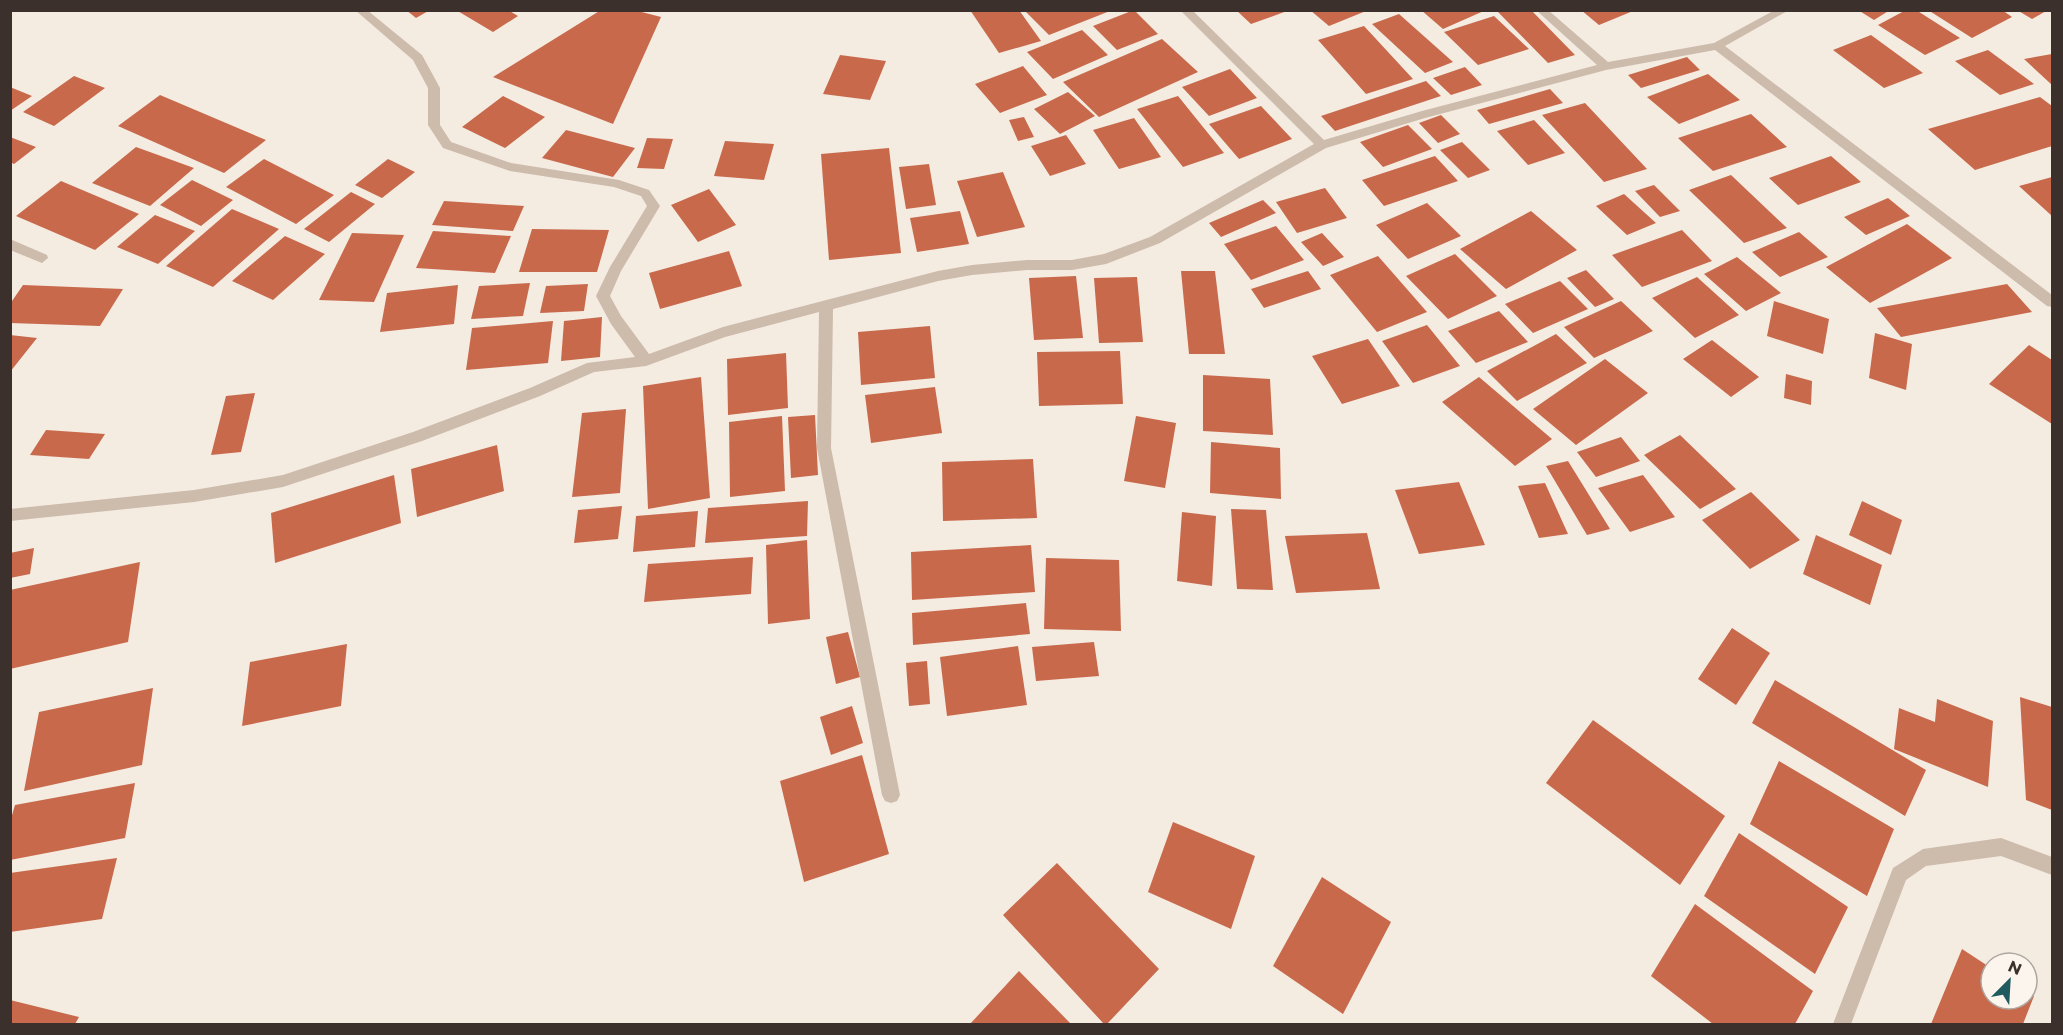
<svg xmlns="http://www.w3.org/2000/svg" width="2063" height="1035" viewBox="0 0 2063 1035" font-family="Montserrat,sans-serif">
<rect width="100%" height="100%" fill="#f4ebe1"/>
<!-- building -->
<path fill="#c8694b" d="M 406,10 L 430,10 L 416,18 Z
M 456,10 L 508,10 L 518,16 L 493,32 Z
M 601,10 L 634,10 L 661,17 L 613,124 L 493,77 Z
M 970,10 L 1019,10 L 1041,41 L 999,53 Z
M 1024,10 L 1110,10 L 1110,11 L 1049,35 Z
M 1134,10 L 1158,34 L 1117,50 L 1093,26 Z
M 1236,10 L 1287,10 L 1287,11 L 1251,24 Z
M 1310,10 L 1366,10 L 1366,11 L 1329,26 Z
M 1421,10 L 1486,10 L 1443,29 Z
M 1505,10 L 1531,10 L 1575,55 L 1548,63 L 1498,12 Z
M 1581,10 L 1633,10 L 1633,11 L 1599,25 Z
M 1858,10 L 1890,10 L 1874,20 Z
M 1906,10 L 1916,10 L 1960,38 L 1925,55 L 1878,25 Z
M 1928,10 L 2002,10 L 2012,17 L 1972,38 Z
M 2017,10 L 2048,10 L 2032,19 Z
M 1399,14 L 1453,62 L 1425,73 L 1372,24 Z
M 1494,16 L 1529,49 L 1478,65 L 1444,32 Z
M 1364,26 L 1413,79 L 1366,94 L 1318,40 Z
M 1082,30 L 1108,55 L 1053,79 L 1027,52 Z
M 1871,35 L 1923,73 L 1884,88 L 1833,50 Z
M 1162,39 L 1198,72 L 1099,117 L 1063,82 Z
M 1988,50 L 2034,84 L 2000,95 L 1955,61 Z
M 2052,54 L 2052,85 L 2024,59 Z
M 840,55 L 886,61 L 870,100 L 823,94 Z
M 1687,57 L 1700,70 L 1641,88 L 1628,75 Z
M 1023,66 L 1047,95 L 1000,113 L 975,84 Z
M 1465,67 L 1482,85 L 1451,95 L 1433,78 Z
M 1230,69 L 1257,98 L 1209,116 L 1182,87 Z
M 1708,74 L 1740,100 L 1679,124 L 1647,97 Z
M 74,76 L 105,88 L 54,126 L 23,112 Z
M 1426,81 L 1441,96 L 1335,131 L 1321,116 Z
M 10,87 L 32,96 L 10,111 Z
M 1550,89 L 1563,103 L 1489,124 L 1477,110 Z
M 1068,92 L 1095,116 L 1060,134 L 1034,109 Z
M 160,95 L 266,140 L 224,173 L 118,126 Z
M 503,96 L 545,117 L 505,148 L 462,127 Z
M 1178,96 L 1224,153 L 1183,167 L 1137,109 Z
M 2040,97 L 2052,106 L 2052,146 L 1975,170 L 1928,129 Z
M 1585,103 L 1647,169 L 1604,182 L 1542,115 Z
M 1261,106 L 1292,139 L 1239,159 L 1209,124 Z
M 1751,114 L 1787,147 L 1713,171 L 1678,138 Z
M 1441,115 L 1460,134 L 1438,143 L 1419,123 Z
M 1024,117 L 1034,137 L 1018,141 L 1009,120 Z
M 1134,118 L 1161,157 L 1119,169 L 1093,130 Z
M 1534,120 L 1565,153 L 1528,165 L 1497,131 Z
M 1408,125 L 1432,149 L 1383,167 L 1360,142 Z
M 566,130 L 635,148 L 613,177 L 542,158 Z
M 1066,135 L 1086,164 L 1050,176 L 1031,146 Z
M 10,137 L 36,147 L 14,164 L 10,162 Z
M 647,138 L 673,139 L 664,169 L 637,168 Z
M 725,141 L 774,144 L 764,180 L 714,176 Z
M 1462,142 L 1490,170 L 1468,178 L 1440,150 Z
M 136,147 L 194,168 L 150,206 L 92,183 Z
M 889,148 L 901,253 L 829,260 L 821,154 Z
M 1435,156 L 1458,181 L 1384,206 L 1362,180 Z
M 1831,156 L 1861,182 L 1798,205 L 1769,178 Z
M 264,159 L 334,195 L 296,224 L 226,187 Z
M 388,159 L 415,172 L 382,198 L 355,185 Z
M 929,164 L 936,205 L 906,209 L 899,167 Z
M 1003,172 L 1025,227 L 977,237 L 957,181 Z
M 1731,175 L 1787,228 L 1744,243 L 1689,190 Z
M 2052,177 L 2052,216 L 2019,186 Z
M 192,180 L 233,200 L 201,226 L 160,205 Z
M 61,181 L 139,214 L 95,250 L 16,216 Z
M 1654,185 L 1680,211 L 1660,217 L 1635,191 Z
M 1325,188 L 1347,218 L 1297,233 L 1276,202 Z
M 709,189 L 736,225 L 698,242 L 671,205 Z
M 351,192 L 375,204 L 329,242 L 304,229 Z
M 1624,194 L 1656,223 L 1627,235 L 1596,206 Z
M 1888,198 L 1910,216 L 1866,235 L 1844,217 Z
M 1263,200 L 1276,213 L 1221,237 L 1209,223 Z
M 444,201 L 524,206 L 513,231 L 432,225 Z
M 1427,203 L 1461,236 L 1408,259 L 1376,225 Z
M 232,209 L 279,229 L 213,287 L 166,266 Z
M 960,211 L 969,244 L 917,252 L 910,218 Z
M 1531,211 L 1577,250 L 1506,289 L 1460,249 Z
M 155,215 L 195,231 L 158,264 L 117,247 Z
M 1907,224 L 1952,258 L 1870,303 L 1826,267 Z
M 1276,226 L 1304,260 L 1251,280 L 1224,244 Z
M 532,229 L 609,230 L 597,272 L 519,272 Z
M 1682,230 L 1712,261 L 1642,287 L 1612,255 Z
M 433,231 L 511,236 L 495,273 L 416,268 Z
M 1799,232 L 1828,257 L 1780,277 L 1752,252 Z
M 352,233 L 404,235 L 374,302 L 319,300 Z
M 1322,233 L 1344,257 L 1323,266 L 1301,242 Z
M 285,236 L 325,254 L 273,300 L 232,281 Z
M 729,251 L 742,286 L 660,309 L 649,273 Z
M 1455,254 L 1497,296 L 1448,319 L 1406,276 Z
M 1378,256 L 1427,312 L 1377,332 L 1330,275 Z
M 1737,257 L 1781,293 L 1746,311 L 1704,274 Z
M 1586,270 L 1614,299 L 1595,307 L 1567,278 Z
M 1181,271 L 1215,271 L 1225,354 L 1189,354 Z
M 1308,271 L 1321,289 L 1264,308 L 1251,289 Z
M 1076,276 L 1083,338 L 1034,340 L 1029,278 Z
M 1137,277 L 1143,342 L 1099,343 L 1094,278 Z
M 1697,277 L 1739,315 L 1695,338 L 1652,298 Z
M 1560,281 L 1588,309 L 1533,333 L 1505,304 Z
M 530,283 L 523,316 L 471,319 L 479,286 Z
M 588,284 L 584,311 L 540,313 L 546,286 Z
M 2007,284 L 2032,312 L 1901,337 L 1877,308 Z
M 23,285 L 123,289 L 100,326 L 10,323 L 10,304 Z
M 458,285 L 454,324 L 380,332 L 387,293 Z
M 1621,301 L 1653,331 L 1594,358 L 1564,327 Z
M 1774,301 L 1829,319 L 1823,354 L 1767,336 Z
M 1499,311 L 1528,342 L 1476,363 L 1448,331 Z
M 602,317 L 600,357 L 561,361 L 564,321 Z
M 553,321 L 548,363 L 466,370 L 472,328 Z
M 1427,325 L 1460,366 L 1413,383 L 1382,341 Z
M 930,326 L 935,378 L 861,385 L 858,332 Z
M 1875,333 L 1912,344 L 1906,390 L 1869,378 Z
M 1556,334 L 1587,363 L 1517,401 L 1487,371 Z
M 10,335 L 37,338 L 10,372 Z
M 1368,339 L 1400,386 L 1342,404 L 1312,356 Z
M 1712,340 L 1759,377 L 1731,397 L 1683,359 Z
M 2029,345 L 2052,360 L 2052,424 L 1989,384 Z
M 1120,351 L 1123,404 L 1039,406 L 1037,352 Z
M 786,353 L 788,408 L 728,415 L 727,359 Z
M 1605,359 L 1648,393 L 1576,445 L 1533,409 Z
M 1786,374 L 1812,381 L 1811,405 L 1784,398 Z
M 1203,375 L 1270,379 L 1273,435 L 1203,431 Z
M 701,377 L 710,498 L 648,509 L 643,386 Z
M 1479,377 L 1552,439 L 1515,466 L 1442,402 Z
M 935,387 L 942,433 L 871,443 L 865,395 Z
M 255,393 L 241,452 L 211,455 L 226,396 Z
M 626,409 L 620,493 L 572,497 L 582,413 Z
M 815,415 L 818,475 L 791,478 L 788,417 Z
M 782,416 L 785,491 L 730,497 L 729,422 Z
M 1136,416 L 1176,423 L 1165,488 L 1124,481 Z
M 46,430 L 105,434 L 89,459 L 30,455 Z
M 1680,435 L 1736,489 L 1700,509 L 1644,455 Z
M 1621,437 L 1640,461 L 1596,477 L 1577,452 Z
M 1211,442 L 1280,448 L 1281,499 L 1210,493 Z
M 497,445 L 504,491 L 417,517 L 411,469 Z
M 1033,459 L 1037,518 L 943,521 L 942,462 Z
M 1568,461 L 1610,529 L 1587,535 L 1546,466 Z
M 394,475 L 401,523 L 275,563 L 271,513 Z
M 1643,475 L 1675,517 L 1630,532 L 1598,488 Z
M 1459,482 L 1485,545 L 1419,554 L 1395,490 Z
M 1545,483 L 1568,534 L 1539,538 L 1518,486 Z
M 1751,492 L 1800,540 L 1750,569 L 1702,520 Z
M 808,501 L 807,536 L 705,543 L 708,508 Z
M 1862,501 L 1902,520 L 1891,555 L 1849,535 Z
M 622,506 L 618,539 L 574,543 L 578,510 Z
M 1231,509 L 1266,510 L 1273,590 L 1237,589 Z
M 698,511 L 695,547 L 633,552 L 636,516 Z
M 1182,512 L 1216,516 L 1212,586 L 1177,581 Z
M 1367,533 L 1380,589 L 1296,593 L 1285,536 Z
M 1816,535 L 1882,565 L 1870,605 L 1803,574 Z
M 807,540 L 810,619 L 768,624 L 766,545 Z
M 1031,545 L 1035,592 L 912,600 L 911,552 Z
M 34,548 L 30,574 L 10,578 L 10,553 Z
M 753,557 L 751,594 L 644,602 L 648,564 Z
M 1046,558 L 1119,560 L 1121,631 L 1044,629 Z
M 140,562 L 128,642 L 10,669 L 10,590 Z
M 1026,603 L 1030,634 L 913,645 L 912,613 Z
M 1732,628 L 1770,653 L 1736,705 L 1698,679 Z
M 848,632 L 860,677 L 836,684 L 826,637 Z
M 1094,642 L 1099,676 L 1036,681 L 1032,647 Z
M 347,644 L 341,706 L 242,726 L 250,662 Z
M 1018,646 L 1027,705 L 947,716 L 940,657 Z
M 927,661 L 930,704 L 909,706 L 906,663 Z
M 1775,680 L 1926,770 L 1905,816 L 1752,723 Z
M 153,688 L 142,765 L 24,791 L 39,712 Z
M 2020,697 L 2052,707 L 2052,810 L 2026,800 Z
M 1937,699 L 1993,721 L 1988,787 L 1894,749 L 1899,708 L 1935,722 Z
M 852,706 L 863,743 L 831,755 L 820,717 Z
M 1593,720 L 1725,816 L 1680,885 L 1546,783 Z
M 862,755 L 889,854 L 804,882 L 780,781 Z
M 1779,761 L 1894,829 L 1867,896 L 1750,824 Z
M 135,783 L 125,838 L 10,860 L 10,822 L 15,805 Z
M 1173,822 L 1255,856 L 1231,929 L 1148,892 Z
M 1739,833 L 1848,907 L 1815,974 L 1704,896 Z
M 117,858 L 102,919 L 10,932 L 10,873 Z
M 1057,863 L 1159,969 L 1107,1024 L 1104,1024 L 1003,915 Z
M 1322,877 L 1391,922 L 1343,1014 L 1273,966 Z
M 1695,904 L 1813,991 L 1795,1024 L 1713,1024 L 1651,976 Z
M 1962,949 L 1991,968 L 1991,999 L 2027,999 L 2027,991 L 2034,996 L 2023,1024 L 1931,1024 Z
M 1019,971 L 1071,1024 L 970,1024 Z
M 10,1000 L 79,1017 L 75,1024 L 10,1024 Z"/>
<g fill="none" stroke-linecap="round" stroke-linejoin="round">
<!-- street -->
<path fill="#cdbbac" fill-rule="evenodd" d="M 355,10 L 367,10 L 422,55 L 440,88 L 440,125 L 451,142 L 511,163 L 619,180 L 649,190 L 660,206 L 621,271 L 610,296 L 621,316 L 649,354 L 723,327 L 938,271 L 972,265 L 1027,260 L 1072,260 L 1104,254 L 1150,237 L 1314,144 L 1180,10 L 1192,10 L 1324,140 L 1422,111 L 1597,65 L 1536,10 L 1548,10 L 1608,62 L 1714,43 L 1775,10 L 1789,10 L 1725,46 L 2052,295 L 2052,307 L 2047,306 L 1715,50 L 1606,70 L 1425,118 L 1326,148 L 1160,243 L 1106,264 L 1072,270 L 1027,270 L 972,275 L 938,281 L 833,309 L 831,448 L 900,795 L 897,801 L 891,803 L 885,801 L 882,795 L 817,448 L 819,312 L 725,337 L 646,366 L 594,372 L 540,396 L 422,441 L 283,487 L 194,502 L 10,521 L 10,509 L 194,490 L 283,475 L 413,432 L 530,388 L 587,363 L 635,357 L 611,324 L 596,296 L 610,267 L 647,206 L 641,196 L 614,187 L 510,171 L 443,148 L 428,125 L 428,88 L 413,60 Z
M 10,239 L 47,255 L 48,258 L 42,263 L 10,250 Z
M 2001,838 L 2052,857 L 2052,875 L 2001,856 L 1926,866 L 1906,880 L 1851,1024 L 1833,1024 L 1893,868 L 1923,849 Z"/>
</g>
<!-- border -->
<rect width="2063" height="1035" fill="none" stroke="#3b302b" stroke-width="24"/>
<!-- north arrow -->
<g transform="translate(2009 981) rotate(24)"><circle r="28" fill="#fbf5ee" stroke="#aea6a0" stroke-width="1.5"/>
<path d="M0-4.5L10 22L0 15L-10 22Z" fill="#1f5a5e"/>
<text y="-9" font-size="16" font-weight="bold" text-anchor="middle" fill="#3b302b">N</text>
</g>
</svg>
